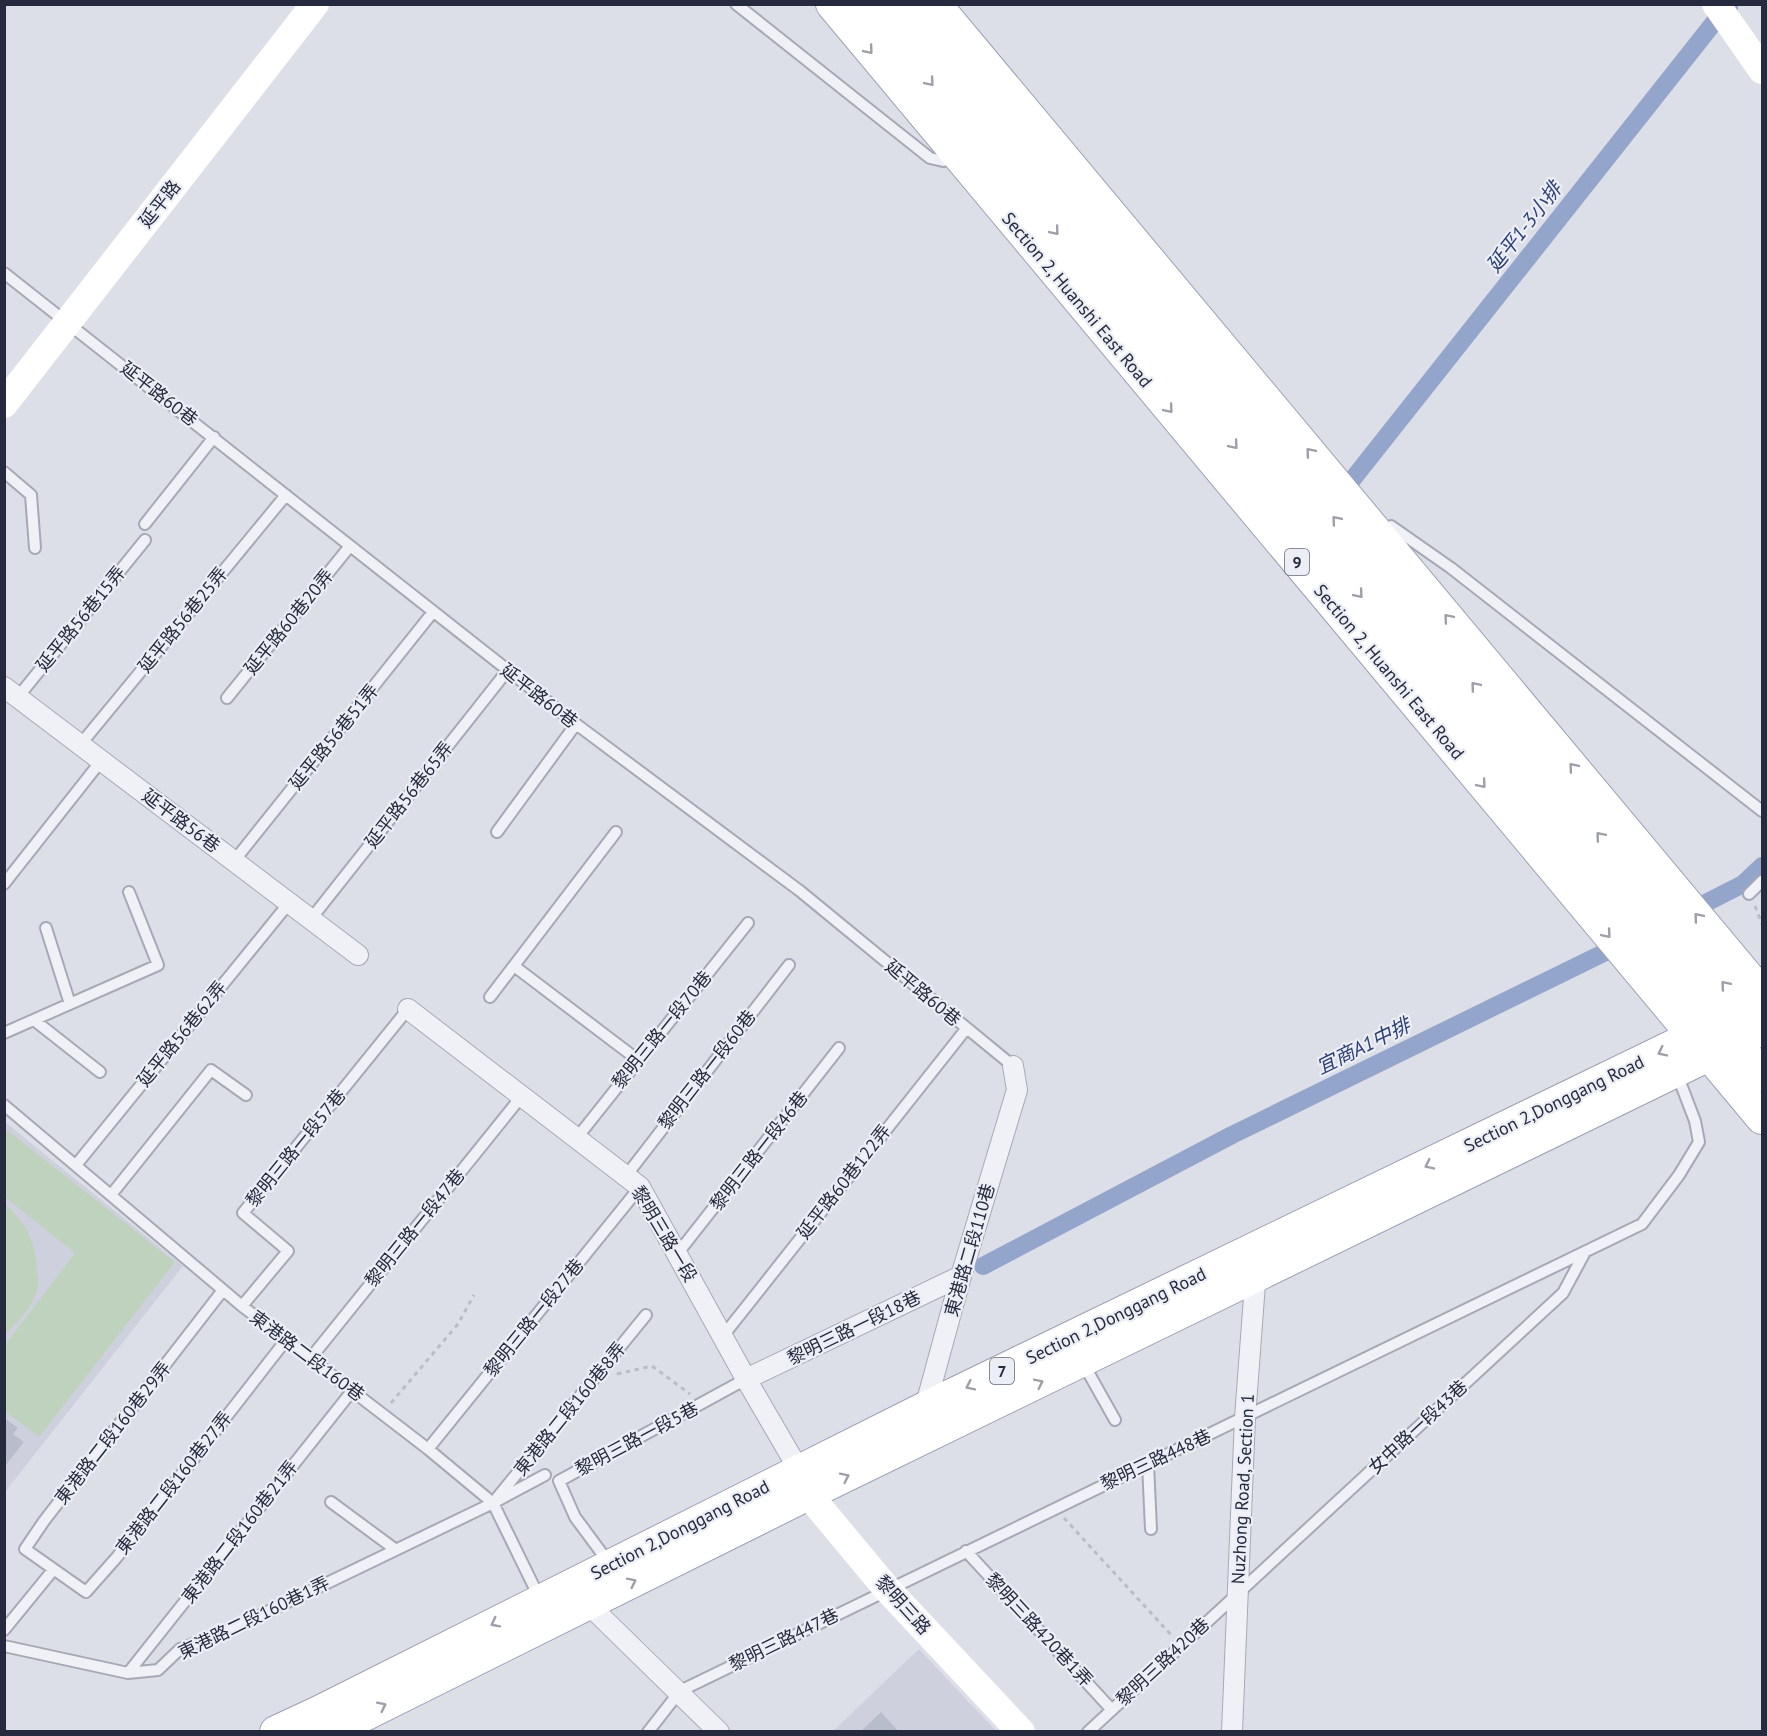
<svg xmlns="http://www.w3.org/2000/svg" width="1767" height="1736" viewBox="0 0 1767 1736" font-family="'PT Sans','Noto Sans TC',sans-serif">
<rect width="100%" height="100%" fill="#dddfe8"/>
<!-- built -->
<path fill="#ced1dd" d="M 5,1122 L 183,1266 L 5,1492 Z
M 919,1649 L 996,1731 L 832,1732 Z"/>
<!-- green -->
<path fill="#bfd2bd" d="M 4,1128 L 175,1262 L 39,1437 L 5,1411 L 5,1345 L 75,1253 L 5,1197 Z
M 5,1204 C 27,1223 36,1244 37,1272 C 38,1277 39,1282 38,1286 C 35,1304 17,1323 5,1335 Z"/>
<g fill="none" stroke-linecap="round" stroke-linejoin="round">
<!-- canal -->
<path stroke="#94a5cb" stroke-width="18" d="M 1352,480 L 1716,20 L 1729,8
M 1684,914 L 1743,884 L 1762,866
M 983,1266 L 1232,1135 L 1624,943"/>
</g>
<!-- building -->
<path fill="#b9bdcb" d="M 6,1419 L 18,1428 L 13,1434 L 24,1442 L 5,1466 Z
M 881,1712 L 899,1732 L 860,1732 Z"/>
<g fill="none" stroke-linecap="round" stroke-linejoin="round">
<defs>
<path id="lane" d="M 736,4 L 930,158 L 943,161 L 954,155
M 4,273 L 576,724 L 800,891 L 1013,1066
M 4,472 L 31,495 L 35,548
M 145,524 L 214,437
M 1379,533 L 1391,526 L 1451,568 L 1762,811
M 18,697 L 145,540
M 227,698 L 350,546
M 80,745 L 286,495
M 497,832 L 576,724
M 234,861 L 433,612
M 4,884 L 101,761
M 1749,894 L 1762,881
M 311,919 L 507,671
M 46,928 L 70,1004
M 514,966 L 638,1060
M 490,997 L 616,832
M 34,1020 L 100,1072
M 4,1033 L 158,965 L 129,892
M 4,1105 L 242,1306 L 428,1449 L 493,1503 L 540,1599
M 576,1139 L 748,923
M 76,1165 L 289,903
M 626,1176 L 789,965
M 111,1195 L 211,1070 L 246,1095
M 678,1253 L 839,1048
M 223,1290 L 44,1521 L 25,1549 L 86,1592 L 117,1557 L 286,1340
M 242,1306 L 288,1251 L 243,1213 L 408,1009
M 723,1336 L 966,1029
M 310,1359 L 521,1097
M 1083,1363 L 1115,1420
M 428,1449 L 640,1187
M 1148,1464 L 1151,1529
M 497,1498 L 646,1315
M 331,1502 L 396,1550
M 966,1551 L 1112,1710
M 609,1563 L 575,1517 L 559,1481 L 746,1379
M 4,1630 L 53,1570
M 4,1646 L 128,1673 L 158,1670 L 180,1649 L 234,1628 L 493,1503 L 545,1475
M 128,1673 L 352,1391
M 648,1732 L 680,1691 L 1642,1224 L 1679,1175 L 1699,1142 L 1695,1121 L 1677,1074
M 1088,1732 L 1563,1293 L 1585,1252"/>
<path id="street" d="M 4,687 L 358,955
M 408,1009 L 640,1187 L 746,1379 L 799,1470
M 746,1379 L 961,1276
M 927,1412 L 925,1408 L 961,1276 L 1017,1090 L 1013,1066
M 588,1604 L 719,1732
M 1232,1732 L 1245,1418 L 1256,1270"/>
<path id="primary" d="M 832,4 L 1762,1118
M 865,4 L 1762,1075
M 903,4 L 1760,1027
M 935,4 L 1762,994
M 276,1732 L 319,1712 L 925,1408 L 1762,1003
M 330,1732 L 808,1494 L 1762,1029"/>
</defs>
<!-- lane casing -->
<use href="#lane" stroke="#a6a9b5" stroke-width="14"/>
<!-- street casing -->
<use href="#street" stroke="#a6a9b5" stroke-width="22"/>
<!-- primary casing -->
<use href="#primary" stroke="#9ba1b4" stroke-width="34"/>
<!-- path -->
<path stroke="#babdc6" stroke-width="3" stroke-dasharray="4.5 4.5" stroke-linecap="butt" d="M 1755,906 L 1762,924
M 617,1374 L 652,1366 L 690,1394
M 391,1403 L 458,1324 L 474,1295
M 1064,1518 L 1173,1637"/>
<!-- lane -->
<use href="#lane" stroke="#eff1f6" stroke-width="10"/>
<!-- street -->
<use href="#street" stroke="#eff1f6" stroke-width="20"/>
<!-- secondary -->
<path stroke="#fff" stroke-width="28" d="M 1716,4 L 1762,70
M 4,404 L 315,4
M 801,1475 L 808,1494 L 887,1589 L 1021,1732"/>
<!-- primary -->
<use href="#primary" stroke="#fff" stroke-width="32"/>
</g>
<!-- one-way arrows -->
<defs><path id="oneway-chevron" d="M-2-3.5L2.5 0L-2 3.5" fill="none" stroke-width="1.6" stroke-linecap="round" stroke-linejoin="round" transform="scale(1.5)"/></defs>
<g stroke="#9d9fa9">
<use href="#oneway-chevron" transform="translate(869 50) rotate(50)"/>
<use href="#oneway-chevron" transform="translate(930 82) rotate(50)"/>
<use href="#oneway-chevron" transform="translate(1055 231) rotate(50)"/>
<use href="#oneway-chevron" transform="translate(1169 409) rotate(50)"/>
<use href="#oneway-chevron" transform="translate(1234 445) rotate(50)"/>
<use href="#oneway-chevron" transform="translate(1310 452) rotate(-130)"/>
<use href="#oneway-chevron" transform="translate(1336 520) rotate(-130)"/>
<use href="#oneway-chevron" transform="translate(1359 594) rotate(50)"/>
<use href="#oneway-chevron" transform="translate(1448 618) rotate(-130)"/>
<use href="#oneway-chevron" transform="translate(1475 686) rotate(-130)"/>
<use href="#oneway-chevron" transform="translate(1573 767) rotate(-130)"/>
<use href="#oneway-chevron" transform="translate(1482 784) rotate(50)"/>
<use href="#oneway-chevron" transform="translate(1600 836) rotate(-130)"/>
<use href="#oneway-chevron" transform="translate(1698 917) rotate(-130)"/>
<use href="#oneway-chevron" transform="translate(1607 934) rotate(50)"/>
<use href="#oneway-chevron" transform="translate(1725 985) rotate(-130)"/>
<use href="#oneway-chevron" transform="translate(1662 1052) rotate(154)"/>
<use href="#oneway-chevron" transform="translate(1429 1165) rotate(154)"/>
<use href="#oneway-chevron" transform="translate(1039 1383) rotate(-26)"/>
<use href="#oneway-chevron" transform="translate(970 1386) rotate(154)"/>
<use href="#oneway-chevron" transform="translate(845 1477) rotate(-26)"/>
<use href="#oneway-chevron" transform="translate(632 1582) rotate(-26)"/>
<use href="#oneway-chevron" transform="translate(495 1623) rotate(153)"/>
<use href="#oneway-chevron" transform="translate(382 1706) rotate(-26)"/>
</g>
<g text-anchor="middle" stroke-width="4.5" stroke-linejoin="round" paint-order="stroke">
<!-- shield labels -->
<g fill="#eceef5" stroke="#616576" stroke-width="1.5">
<rect x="1285" y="549" width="24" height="26" rx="4.5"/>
<rect x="990" y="1358" width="24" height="26" rx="4.5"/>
</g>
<g font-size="16" font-weight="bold" fill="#252a3f">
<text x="1297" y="568">9</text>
<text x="1002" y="1377">7</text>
</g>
<!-- street labels -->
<g font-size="18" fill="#252a3f" stroke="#eceef5">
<text transform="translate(160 204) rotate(-52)" y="6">延平路</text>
<text transform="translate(1077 300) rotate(50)" y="6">Section 2, Huanshi East Road</text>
<text transform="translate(159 394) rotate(38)" y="6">延平路60巷</text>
<text transform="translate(81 619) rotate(-51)" y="6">延平路56巷15弄</text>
<text transform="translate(183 620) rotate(-51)" y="6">延平路56巷25弄</text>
<text transform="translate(289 622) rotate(-51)" y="6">延平路60巷20弄</text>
<text transform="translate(1389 672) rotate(50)" y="6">Section 2, Huanshi East Road</text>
<text transform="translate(539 696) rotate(38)" y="6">延平路60巷</text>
<text transform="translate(334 737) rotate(-51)" y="6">延平路56巷51弄</text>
<text transform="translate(409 795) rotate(-52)" y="6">延平路56巷65弄</text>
<text transform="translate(181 821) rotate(37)" y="6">延平路56巷</text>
<text transform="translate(923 993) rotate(40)" y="6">延平路60巷</text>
<text transform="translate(662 1030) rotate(-51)" y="6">黎明三路一段70巷</text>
<text transform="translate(182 1034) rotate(-51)" y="6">延平路56巷62弄</text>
<text transform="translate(707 1070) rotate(-52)" y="6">黎明三路一段60巷</text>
<text transform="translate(1554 1104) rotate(-26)" y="6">Section 2,Donggang Road</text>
<text transform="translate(296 1148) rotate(-51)" y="6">黎明三路一段57巷</text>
<text transform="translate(759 1151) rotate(-52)" y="6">黎明三路一段46巷</text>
<text transform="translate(844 1182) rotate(-52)" y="6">延平路60巷122弄</text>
<text transform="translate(415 1228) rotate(-51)" y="6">黎明三路一段47巷</text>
<text transform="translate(664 1234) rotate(59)" y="6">黎明三路一段</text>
<text transform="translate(970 1250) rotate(-74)" y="6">東港路二段110巷</text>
<text transform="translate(1116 1316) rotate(-26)" y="6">Section 2,Donggang Road</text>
<text transform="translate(534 1318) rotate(-51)" y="6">黎明三路一段27巷</text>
<text transform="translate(854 1328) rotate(-26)" y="6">黎明三路一段18巷</text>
<text transform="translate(307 1356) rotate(37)" y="6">東港路二段160巷</text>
<text transform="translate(570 1409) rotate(-51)" y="6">東港路二段160巷8弄</text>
<text transform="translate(1418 1427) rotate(-43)" y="6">女中路一段43巷</text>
<text transform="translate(113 1433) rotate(-52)" y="6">東港路二段160巷29弄</text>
<text transform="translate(637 1439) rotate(-28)" y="6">黎明三路一段5巷</text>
<text transform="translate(1156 1460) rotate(-25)" y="6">黎明三路448巷</text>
<text transform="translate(174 1483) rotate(-52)" y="6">東港路二段160巷27弄</text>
<text transform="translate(1243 1489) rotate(-87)" y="6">Nuzhong Road, Section 1</text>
<text transform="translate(680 1530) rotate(-27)" y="6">Section 2,Donggang Road</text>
<text transform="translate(240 1532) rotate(-52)" y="6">東港路二段160巷21弄</text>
<text transform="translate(903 1605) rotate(48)" y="6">黎明三路</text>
<text transform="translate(254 1618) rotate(-26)" y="6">東港路二段160巷1弄</text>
<text transform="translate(1039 1630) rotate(47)" y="6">黎明三路420巷1弄</text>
<text transform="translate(784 1640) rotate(-26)" y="6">黎明三路447巷</text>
<text transform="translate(1163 1662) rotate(-43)" y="6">黎明三路420巷</text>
</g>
<!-- water labels -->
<g font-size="20" font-style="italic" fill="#2d4076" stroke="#eceef5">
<text transform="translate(1524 227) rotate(-52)" y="7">延平1-3小排</text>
<text transform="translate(1363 1046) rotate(-26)" y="7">宜商A1中排</text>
</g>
</g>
<!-- border -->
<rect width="1767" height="1736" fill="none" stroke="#252a3f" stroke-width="12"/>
</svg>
